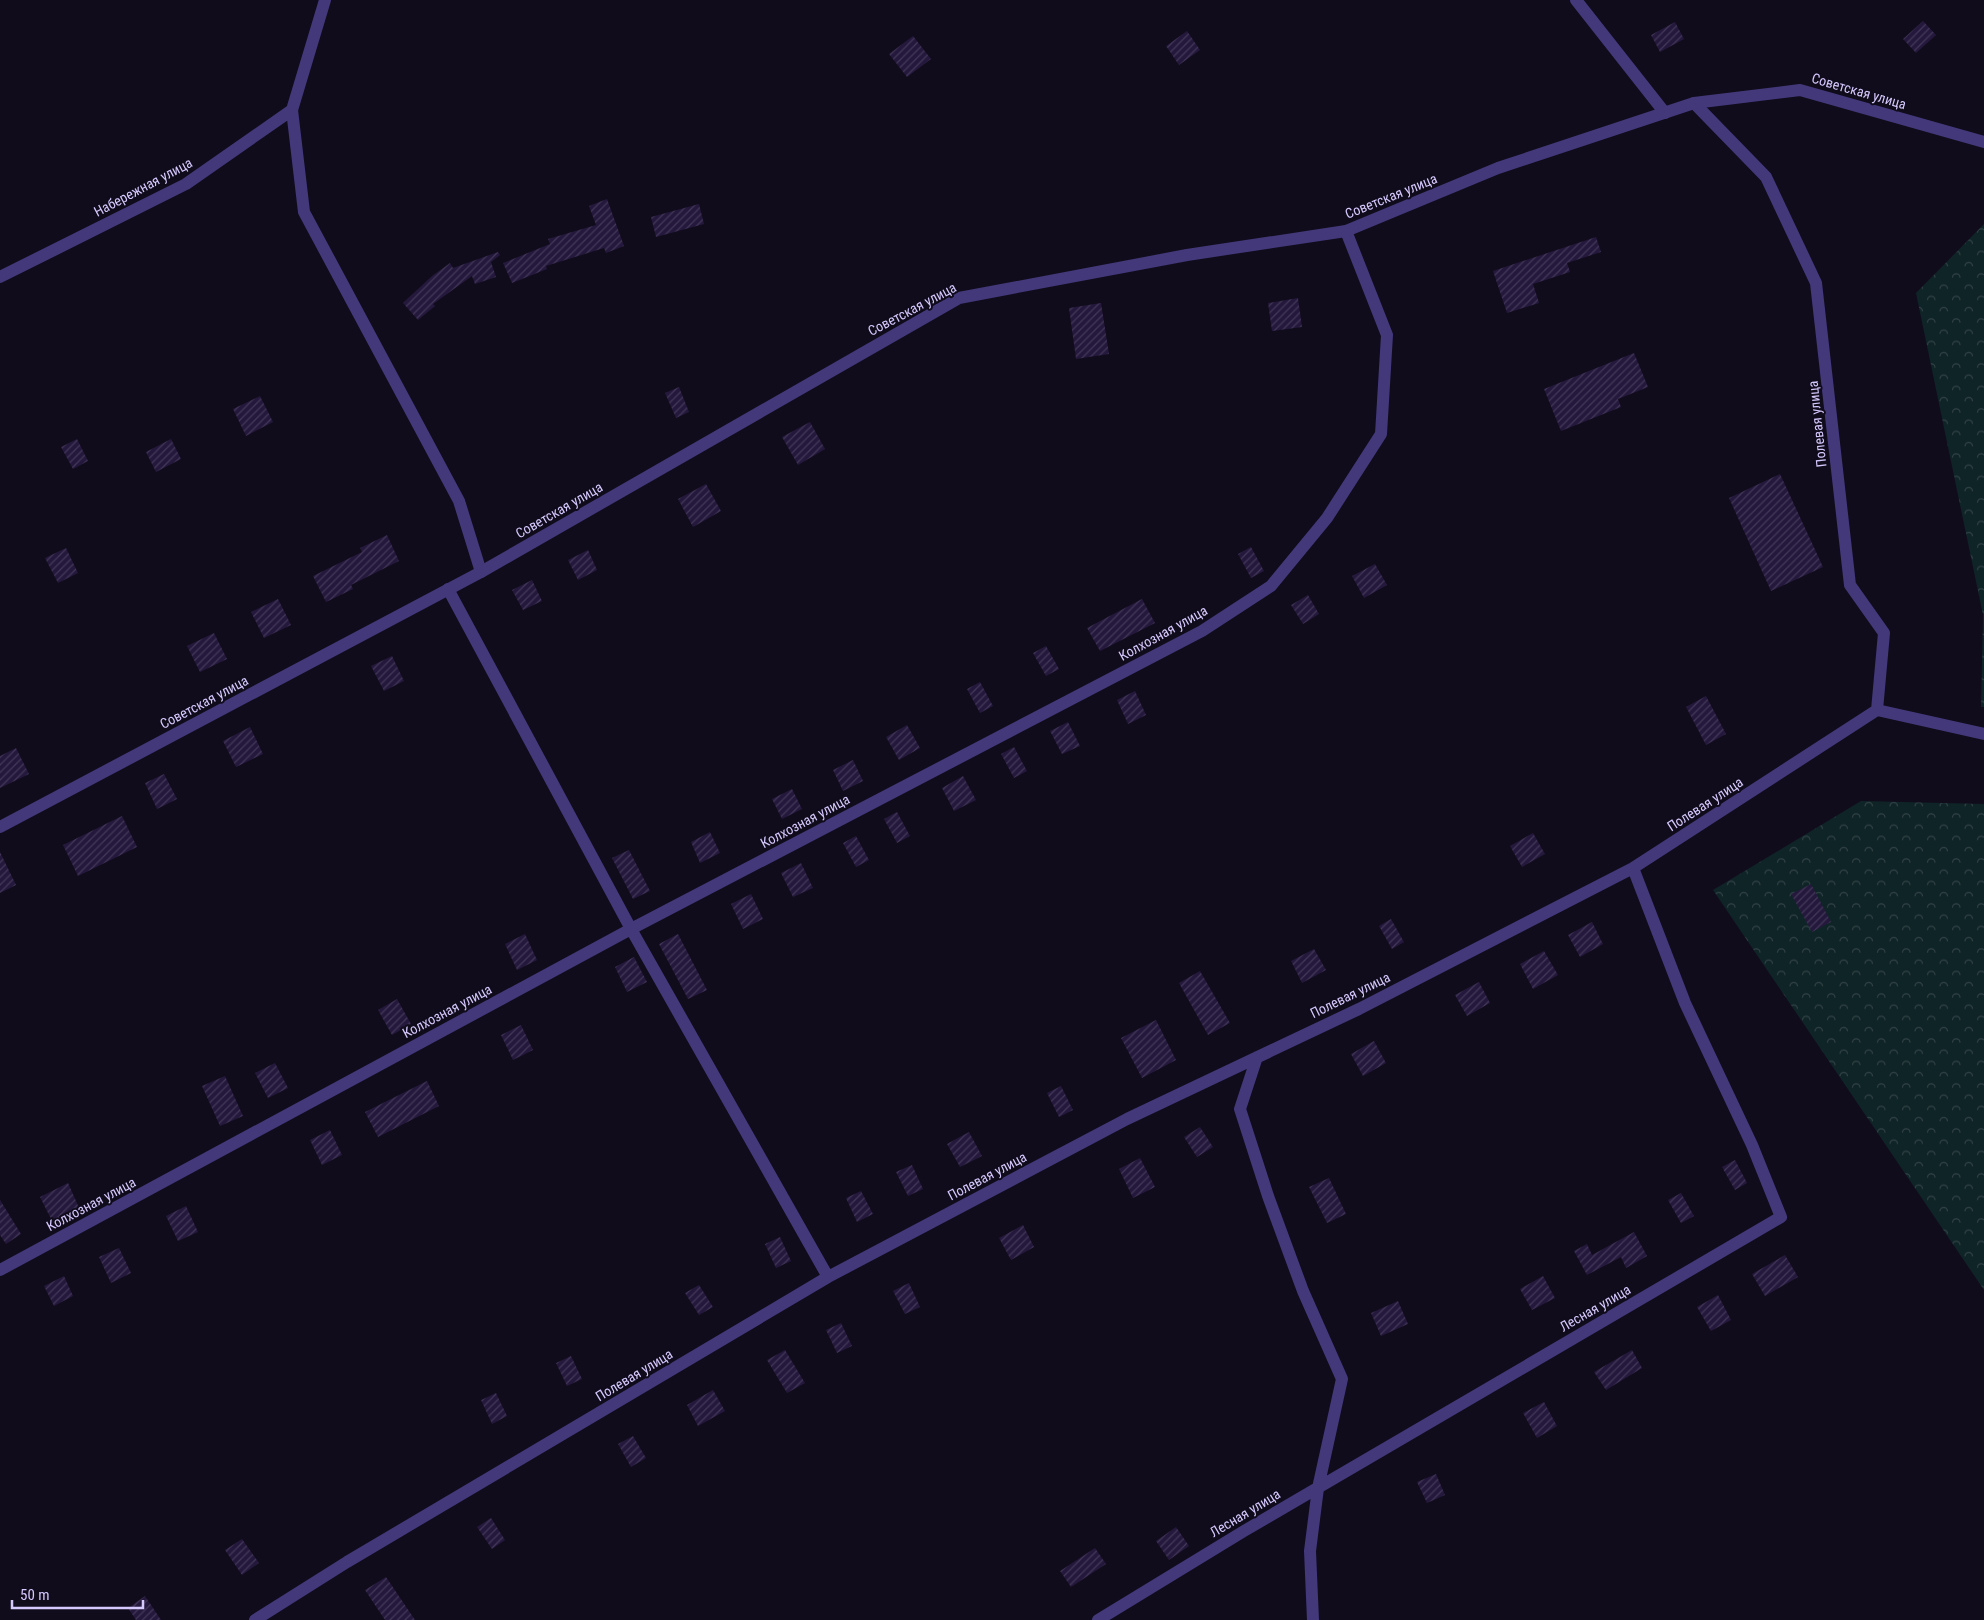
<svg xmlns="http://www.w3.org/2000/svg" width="1984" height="1620" viewBox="0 0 1984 1620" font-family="'Roboto Condensed',sans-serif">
<defs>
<pattern id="forest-crowns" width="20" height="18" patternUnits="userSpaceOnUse" patternTransform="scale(1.25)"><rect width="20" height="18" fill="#0f2426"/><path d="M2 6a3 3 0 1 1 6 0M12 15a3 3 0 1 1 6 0" fill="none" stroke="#314246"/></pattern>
<pattern id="building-hatch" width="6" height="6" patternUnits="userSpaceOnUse" patternTransform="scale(1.25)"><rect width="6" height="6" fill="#24183c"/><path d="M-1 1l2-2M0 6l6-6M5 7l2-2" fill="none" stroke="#433859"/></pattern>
</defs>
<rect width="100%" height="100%" fill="#100c1c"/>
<!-- forest -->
<path fill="url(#forest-crowns)" d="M 1984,224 L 1984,707 L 1981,707 L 1983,615 L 1916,293 Z
M 1861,801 L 1984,804 L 1984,1290 L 1713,890 Z"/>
<!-- building -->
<path fill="url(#building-hatch)" d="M 1923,21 L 1936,35 L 1916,53 L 1903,39 Z
M 1675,22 L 1684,39 L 1660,52 L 1651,35 Z
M 1187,31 L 1200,50 L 1179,65 L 1166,46 Z
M 913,36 L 931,59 L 907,77 L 889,54 Z
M 607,199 L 624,246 L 606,253 L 604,248 L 546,266 L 547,269 L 512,283 L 503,263 L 550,244 L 548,239 L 596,225 L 589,206 Z
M 699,204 L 704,224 L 656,237 L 651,217 Z
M 1596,237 L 1601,252 L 1567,263 L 1570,272 L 1533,284 L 1539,303 L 1507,313 L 1493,271 Z
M 498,252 L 500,255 L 491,262 L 496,277 L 475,284 L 472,276 L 433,304 L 435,306 L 418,320 L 403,303 L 432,276 L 450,263 L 453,268 Z
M 1298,298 L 1302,327 L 1272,331 L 1268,303 Z
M 1101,303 L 1109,354 L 1076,359 L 1069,308 Z
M 1634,353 L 1648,387 L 1618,399 L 1621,407 L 1561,431 L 1544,389 Z
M 679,387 L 689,412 L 676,418 L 665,393 Z
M 260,396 L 273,422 L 246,436 L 233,409 Z
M 810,422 L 825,449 L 798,465 L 782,437 Z
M 77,439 L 88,461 L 73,469 L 61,447 Z
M 171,439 L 181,459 L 156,472 L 146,452 Z
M 1780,474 L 1823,567 L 1771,591 L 1729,498 Z
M 706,484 L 721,511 L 693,527 L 678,499 Z
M 387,535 L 399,561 L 351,585 L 353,589 L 326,602 L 313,576 L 362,552 L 360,548 Z
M 1251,547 L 1264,571 L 1251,578 L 1238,554 Z
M 66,548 L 78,573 L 58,583 L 45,558 Z
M 588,550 L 597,570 L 578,580 L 568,560 Z
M 1375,564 L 1387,585 L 1364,598 L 1352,576 Z
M 532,580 L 542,601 L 523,610 L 512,590 Z
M 1308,595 L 1319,614 L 1303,624 L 1291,605 Z
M 278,599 L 291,625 L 264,638 L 251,612 Z
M 1142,599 L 1155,623 L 1100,651 L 1087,628 Z
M 214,633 L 227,659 L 200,672 L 187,646 Z
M 1046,646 L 1059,669 L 1046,676 L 1033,653 Z
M 392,656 L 404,681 L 384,691 L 371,666 Z
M 980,682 L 993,706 L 980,713 L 967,689 Z
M 1135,691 L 1146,715 L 1128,724 L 1117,700 Z
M 1706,696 L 1726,734 L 1706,745 L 1686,707 Z
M 1068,722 L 1080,746 L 1062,754 L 1050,731 Z
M 907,725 L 920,748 L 899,760 L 886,737 Z
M 250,727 L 263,754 L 236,767 L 223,741 Z
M 1014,747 L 1027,771 L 1014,778 L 1001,754 Z
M 16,748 L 29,774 L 0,788 L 0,756 Z
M 853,760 L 863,781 L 843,791 L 833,770 Z
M 164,774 L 177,799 L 157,809 L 145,783 Z
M 963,776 L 976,800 L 954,811 L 942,788 Z
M 792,789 L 802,809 L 782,819 L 772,799 Z
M 897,812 L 910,836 L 897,843 L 884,819 Z
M 122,816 L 137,847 L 78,876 L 63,845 Z
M 710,832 L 720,853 L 700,863 L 691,842 Z
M 1533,833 L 1545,854 L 1522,867 L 1510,846 Z
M 856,836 L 869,860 L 856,867 L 843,843 Z
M 629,850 L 650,891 L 633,899 L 612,858 Z
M 0,852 L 16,885 L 0,893 Z
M 801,863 L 813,888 L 793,897 L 781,873 Z
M 1811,884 L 1831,922 L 1812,932 L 1791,894 Z
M 751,894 L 763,919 L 743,929 L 731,904 Z
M 1391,919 L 1404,942 L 1392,949 L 1379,926 Z
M 1592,922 L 1603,944 L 1580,957 L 1568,935 Z
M 525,934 L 537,960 L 517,970 L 505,944 Z
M 678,934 L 707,990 L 688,999 L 659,944 Z
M 1314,949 L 1326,970 L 1302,983 L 1291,961 Z
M 1544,951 L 1558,975 L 1533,989 L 1520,964 Z
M 634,957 L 647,982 L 627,992 L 615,967 Z
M 1200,971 L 1230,1023 L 1208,1035 L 1179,983 Z
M 1479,982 L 1490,1003 L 1467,1016 L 1455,995 Z
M 397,999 L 411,1024 L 392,1035 L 378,1010 Z
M 1156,1020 L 1176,1060 L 1142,1078 L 1121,1038 Z
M 521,1025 L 533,1050 L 513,1060 L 501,1035 Z
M 1374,1041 L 1386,1063 L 1363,1076 L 1351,1054 Z
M 275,1063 L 288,1088 L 268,1098 L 255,1073 Z
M 225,1076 L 243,1116 L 220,1126 L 202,1086 Z
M 427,1081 L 439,1106 L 378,1137 L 365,1112 Z
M 1061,1086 L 1073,1110 L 1059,1117 L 1047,1093 Z
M 1200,1127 L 1213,1147 L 1197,1157 L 1184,1137 Z
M 330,1130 L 342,1155 L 322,1165 L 310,1140 Z
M 969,1132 L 982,1156 L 960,1167 L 947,1144 Z
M 1140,1158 L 1155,1187 L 1133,1198 L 1119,1169 Z
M 1735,1160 L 1747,1183 L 1735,1190 L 1722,1167 Z
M 912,1165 L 923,1189 L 908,1196 L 896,1172 Z
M 1329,1178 L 1346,1214 L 1327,1223 L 1309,1187 Z
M 68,1183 L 80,1210 L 53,1223 L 40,1197 Z
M 861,1191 L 873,1214 L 857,1222 L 846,1198 Z
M 1681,1193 L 1694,1216 L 1681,1223 L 1668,1200 Z
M 0,1200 L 21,1234 L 6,1244 L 0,1235 Z
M 186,1206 L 198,1232 L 178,1241 L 166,1216 Z
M 1023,1225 L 1034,1247 L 1011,1260 L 999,1238 Z
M 1634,1232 L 1647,1256 L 1626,1268 L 1621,1257 L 1587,1275 L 1574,1251 L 1587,1244 L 1592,1255 Z
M 780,1237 L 791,1261 L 776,1268 L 765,1244 Z
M 119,1248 L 131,1273 L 111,1283 L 99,1257 Z
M 1785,1255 L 1798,1277 L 1765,1296 L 1752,1274 Z
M 64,1276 L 73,1296 L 54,1306 L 44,1286 Z
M 1543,1276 L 1555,1298 L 1532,1310 L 1520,1289 Z
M 909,1283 L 920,1307 L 905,1314 L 893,1291 Z
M 699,1285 L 713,1307 L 699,1315 L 685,1293 Z
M 1718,1295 L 1731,1320 L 1711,1331 L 1697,1307 Z
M 1398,1301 L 1408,1324 L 1381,1336 L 1371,1313 Z
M 841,1323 L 852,1346 L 837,1353 L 826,1330 Z
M 785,1350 L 805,1383 L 787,1393 L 767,1360 Z
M 1632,1350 L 1642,1368 L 1606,1390 L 1594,1372 Z
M 571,1356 L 582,1379 L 567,1386 L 556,1363 Z
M 713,1390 L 725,1411 L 698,1426 L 687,1405 Z
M 496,1393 L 507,1416 L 492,1424 L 481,1400 Z
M 1544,1402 L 1557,1426 L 1537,1438 L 1523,1413 Z
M 633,1436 L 646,1458 L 631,1467 L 618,1444 Z
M 1436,1474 L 1445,1495 L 1427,1503 L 1417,1482 Z
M 491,1518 L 505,1540 L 492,1549 L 477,1527 Z
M 1176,1527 L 1189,1546 L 1169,1560 L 1156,1541 Z
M 242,1539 L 259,1563 L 242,1575 L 225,1550 Z
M 1095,1548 L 1106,1564 L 1071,1587 L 1060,1571 Z
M 386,1577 L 415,1620 L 385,1620 L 365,1590 Z
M 145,1596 L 161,1620 L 136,1620 L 128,1608 Z"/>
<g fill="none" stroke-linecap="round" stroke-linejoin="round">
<!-- minor -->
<path stroke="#43387a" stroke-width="12" d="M 325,0 L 292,110 L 304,212 L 459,501 L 481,572
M 1576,0 L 1665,113
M 0,277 L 186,184 L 292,110
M 448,589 L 631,929 L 828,1277
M 1877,710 L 1984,734
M 1257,1057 L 1240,1109 L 1268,1196 L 1303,1291 L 1342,1379 L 1318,1488 L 1310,1551 L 1313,1620
M 0,1270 L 631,929 L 1202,631 L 1271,586 L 1327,518 L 1381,434 L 1387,335 L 1346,231
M 255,1620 L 347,1562 L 828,1277 L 1127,1119 L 1359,1009 L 1633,868 L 1877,710 L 1884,633 L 1850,585 L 1816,283 L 1766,177 L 1694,103
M 1098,1620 L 1244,1531 L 1781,1217 L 1752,1145 L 1685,1003 L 1633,868"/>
<!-- tertiary -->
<path stroke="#43387a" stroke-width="12" d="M 0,827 L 481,572 L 959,298 L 1187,255 L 1346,231 L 1498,168 L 1694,103 L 1800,90 L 1984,142"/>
</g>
<g text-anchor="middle" stroke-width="4" stroke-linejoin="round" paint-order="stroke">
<!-- street labels -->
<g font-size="14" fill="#d5c8fd" stroke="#100c1c">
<text transform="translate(1859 91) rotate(16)" y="5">Советская улица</text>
<text transform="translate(143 187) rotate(-28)" y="5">Набережная улица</text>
<text transform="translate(1391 196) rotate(-22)" y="5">Советская улица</text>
<text transform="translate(912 309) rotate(-28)" y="5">Советская улица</text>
<text transform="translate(1817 424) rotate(-96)" y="5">Полевая улица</text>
<text transform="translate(559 510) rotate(-30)" y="5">Советская улица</text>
<text transform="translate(1163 633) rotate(-29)" y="5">Колхозная улица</text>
<text transform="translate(204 702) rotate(-28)" y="5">Советская улица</text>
<text transform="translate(1705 804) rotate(-33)" y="5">Полевая улица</text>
<text transform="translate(805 821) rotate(-28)" y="5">Колхозная улица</text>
<text transform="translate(1350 995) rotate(-26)" y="5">Полевая улица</text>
<text transform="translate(447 1011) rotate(-28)" y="5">Колхозная улица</text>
<text transform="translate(987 1176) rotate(-28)" y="5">Полевая улица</text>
<text transform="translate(91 1204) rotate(-28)" y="5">Колхозная улица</text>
<text transform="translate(1595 1308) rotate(-30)" y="5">Лесная улица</text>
<text transform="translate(634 1375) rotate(-31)" y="5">Полевая улица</text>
<text transform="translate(1245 1513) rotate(-31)" y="5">Лесная улица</text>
</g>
</g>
<!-- scale -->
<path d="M12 1600v8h131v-8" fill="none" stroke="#d5c8fd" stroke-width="2.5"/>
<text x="20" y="1600" font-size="15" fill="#d5c8fd" stroke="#100c1c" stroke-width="4" paint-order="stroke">50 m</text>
</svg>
